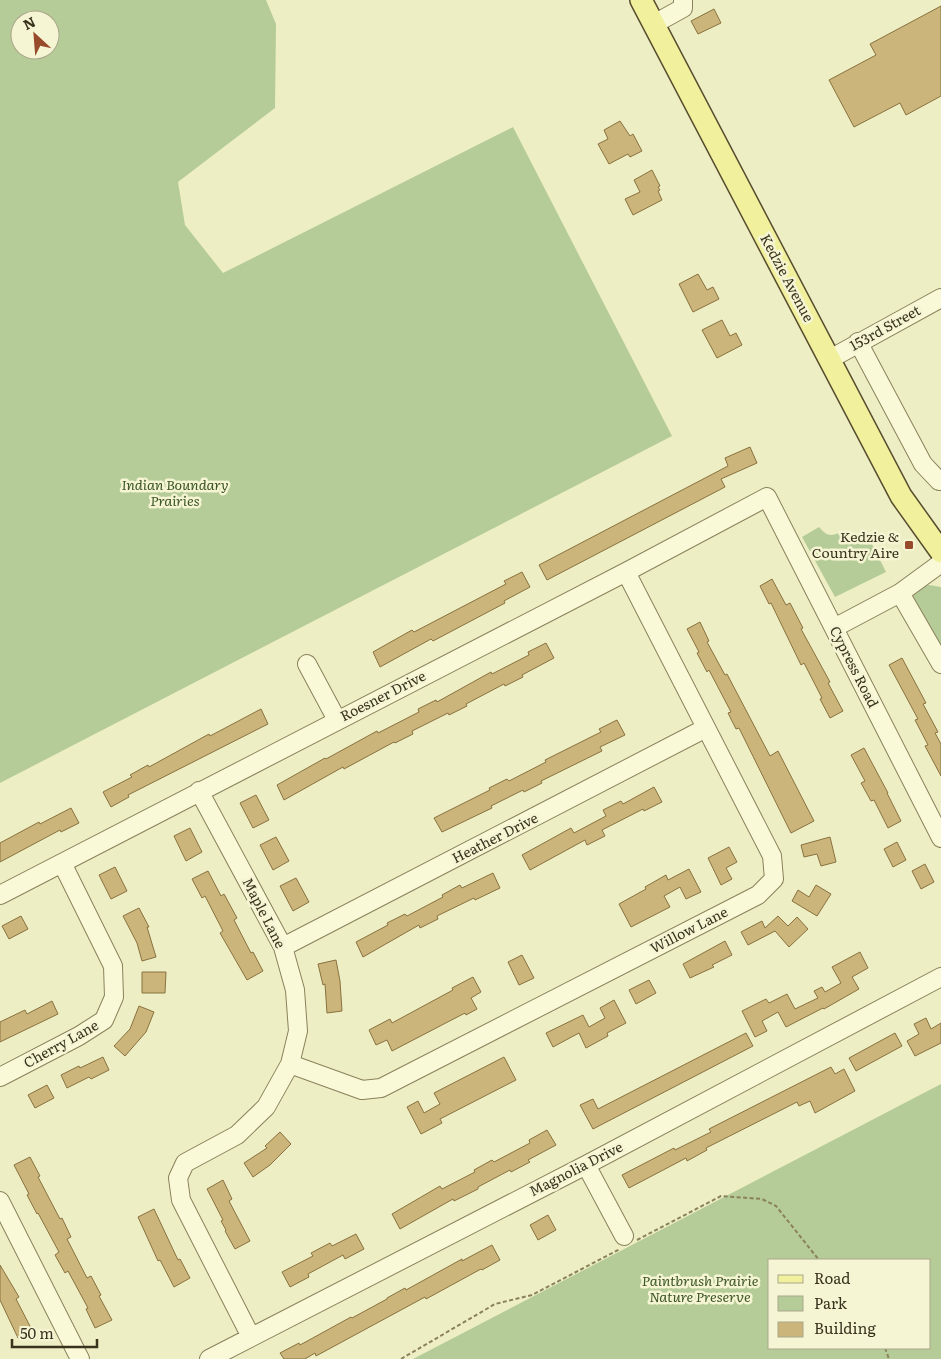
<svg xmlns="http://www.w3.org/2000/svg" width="941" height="1359" viewBox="0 0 941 1359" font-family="Literata,serif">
<rect width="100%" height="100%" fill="#eeeec4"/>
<!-- green -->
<path fill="#b6cc98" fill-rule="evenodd" d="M 0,0 L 266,0 L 276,24 L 275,108 L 178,182 L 185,225 L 223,273 L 513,127 L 672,436 L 0,783 ZM 20,20 L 50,20 L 50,50 L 20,50 Z
M 819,527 C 826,535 829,537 839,533 L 846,543 L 854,544 L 869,538 L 886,572 L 835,597 L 802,537 Z
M 929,585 L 941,587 L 941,658 L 912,600 C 914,590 920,587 929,585 Z
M 941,1084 L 941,1359 L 413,1359 ZM 930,1260 L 930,1348 L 770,1348 L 770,1260 Z"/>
<!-- building -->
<path fill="#ccb57a" stroke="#887240" d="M 941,6 L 941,96 L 906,115 L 900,103 L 854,127 L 829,80 L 876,55 L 870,44 Z
M 714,9 L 721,23 L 698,34 L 691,21 Z
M 620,121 L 630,136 L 633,134 L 642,151 L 630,157 L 628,154 L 609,164 L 598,144 L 608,139 L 604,130 Z
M 652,170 L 660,186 L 658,187 L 660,190 L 658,191 L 662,200 L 633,215 L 625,199 L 640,192 L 634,180 Z
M 698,274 L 707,290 L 713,287 L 719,299 L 693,312 L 679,284 Z
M 722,320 L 730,336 L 736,333 L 742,345 L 717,358 L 702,330 Z
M 750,447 L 757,463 L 721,479 L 725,487 L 547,580 L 539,565 L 728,466 L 725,458 Z
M 522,572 L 530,587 L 504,601 L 505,603 L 433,641 L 431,639 L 380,667 L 373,652 L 412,630 L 414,632 L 506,584 L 504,581 Z
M 772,579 L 786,605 L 790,603 L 803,628 L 801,629 L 830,682 L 828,683 L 843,711 L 830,718 L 820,699 L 822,698 L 804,663 L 801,665 L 771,603 L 769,604 L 760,586 Z
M 700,622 L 709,641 L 707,642 L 725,675 L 727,674 L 770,756 L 778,751 L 814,821 L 791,833 L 739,728 L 736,729 L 728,713 L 731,712 L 709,670 L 707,672 L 697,653 L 699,652 L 687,629 Z
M 546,643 L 554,658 L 522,675 L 523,677 L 505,686 L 504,684 L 466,704 L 467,706 L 449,715 L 448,713 L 412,731 L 413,734 L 395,743 L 394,742 L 344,769 L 343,767 L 284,800 L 277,785 L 325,758 L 326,759 L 377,731 L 378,733 L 419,712 L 418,709 L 436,700 L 437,702 L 491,672 L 492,674 L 529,655 L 528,652 Z
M 902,658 L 926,703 L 923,704 L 938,732 L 935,733 L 941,744 L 941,776 L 925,746 L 928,745 L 915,720 L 918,719 L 889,665 Z
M 261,709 L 268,724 L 128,795 L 129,797 L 111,807 L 103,792 L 132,777 L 130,775 L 148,765 L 149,767 L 209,734 L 210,736 Z
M 617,720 L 625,735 L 600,747 L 602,751 L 541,781 L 542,783 L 524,792 L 523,790 L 491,806 L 492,808 L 442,832 L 434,818 L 490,790 L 489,788 L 507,779 L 509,781 L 546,762 L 545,760 L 601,732 L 599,729 Z
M 864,748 L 888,793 L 887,793 L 901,821 L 888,828 L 874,800 L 871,801 L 861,783 L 865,781 L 851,755 Z
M 654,787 L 662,802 L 644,811 L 643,809 L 602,830 L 605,836 L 587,845 L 585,840 L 530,870 L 522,855 L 571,828 L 574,833 L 606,816 L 603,810 L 621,801 L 623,804 Z
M 256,795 L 269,820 L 253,828 L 240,803 Z
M 71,808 L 79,823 L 61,832 L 60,830 L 0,862 L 0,843 L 39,822 L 40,824 Z
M 190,828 L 202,852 L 186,861 L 174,836 Z
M 276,837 L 289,861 L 273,870 L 260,845 Z
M 830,837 L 836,862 L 821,866 L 817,854 L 804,857 L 801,845 Z
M 897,842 L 906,860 L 893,867 L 884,849 Z
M 729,847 L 737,862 L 726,868 L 732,879 L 721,885 L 708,858 Z
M 925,864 L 934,882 L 921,889 L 912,871 Z
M 115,867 L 127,891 L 111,899 L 99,875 Z
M 689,869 L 701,892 L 686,899 L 680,887 L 664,896 L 670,907 L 631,927 L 619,904 L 646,889 L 645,887 L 666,875 L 668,880 Z
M 208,871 L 221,896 L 224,894 L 237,918 L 234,920 L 251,953 L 253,952 L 263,971 L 247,980 L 220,933 L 223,931 L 205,896 L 202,898 L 192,879 Z
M 493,873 L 500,888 L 475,900 L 474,898 L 437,916 L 438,919 L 420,928 L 419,925 L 363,957 L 356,942 L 388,925 L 387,923 L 405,914 L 407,916 L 443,897 L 442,895 L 460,885 L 462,888 Z
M 296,878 L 309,902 L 293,911 L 280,886 Z
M 816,885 L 831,894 L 817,916 L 792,901 L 798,890 L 809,897 Z
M 139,908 L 149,927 L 147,927 L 156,957 L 142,961 L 137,943 L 123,916 Z
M 21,916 L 28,929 L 9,939 L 2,926 Z
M 778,916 L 788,926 L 797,917 L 808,929 L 789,947 L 775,931 L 748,945 L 741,932 L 762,921 L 765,928 Z
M 725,941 L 732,955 L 712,965 L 714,967 L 690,978 L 683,964 Z
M 860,952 L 868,968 L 852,977 L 859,989 L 824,1009 L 823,1008 L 786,1027 L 778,1012 L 762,1021 L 767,1031 L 755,1037 L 742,1011 L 766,999 L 769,1003 L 787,994 L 795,1009 L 818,998 L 814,991 L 822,987 L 825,992 L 841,983 L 832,967 Z
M 522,955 L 534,978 L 519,985 L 508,962 Z
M 336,960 L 340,981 L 342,1011 L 327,1013 L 325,984 L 323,985 L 318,964 Z
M 142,972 L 166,972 L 165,993 L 142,993 Z
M 473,977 L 481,992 L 471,998 L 477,1009 L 466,1015 L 465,1013 L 392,1051 L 387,1040 L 376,1045 L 369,1030 L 390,1019 L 392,1023 L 453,990 L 452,988 Z
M 649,980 L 656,993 L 636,1004 L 629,990 Z
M 614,1000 L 626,1023 L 607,1033 L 608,1036 L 586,1048 L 579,1033 L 553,1047 L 546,1033 L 583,1015 L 589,1027 L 605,1018 L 600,1008 Z
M 52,1001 L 58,1014 L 0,1042 L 0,1022 L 25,1010 L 27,1014 Z
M 139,1006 L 154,1012 L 146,1032 L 125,1056 L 114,1046 L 130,1029 Z
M 926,1018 L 931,1029 L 941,1023 L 941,1043 L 915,1056 L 907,1041 L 919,1034 L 914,1024 Z
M 746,1033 L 753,1046 L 593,1129 L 580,1105 L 593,1099 L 598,1109 Z
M 895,1033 L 902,1046 L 856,1071 L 849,1058 Z
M 103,1057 L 109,1070 L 91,1079 L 89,1077 L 67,1088 L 61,1075 L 79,1066 L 80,1068 Z
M 504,1057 L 516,1080 L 440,1119 L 442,1123 L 421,1134 L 407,1107 L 418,1101 L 424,1113 L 440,1104 L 434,1093 Z
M 831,1067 L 835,1074 L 844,1069 L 855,1091 L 815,1113 L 810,1101 L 799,1106 L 797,1102 L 706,1148 L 707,1150 L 687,1161 L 686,1158 L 629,1188 L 622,1175 L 674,1148 L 675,1150 L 711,1132 L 709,1129 Z
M 47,1085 L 54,1098 L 35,1108 L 28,1095 Z
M 547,1130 L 556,1145 L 528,1160 L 530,1162 L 511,1172 L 510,1170 L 478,1187 L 478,1189 L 454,1201 L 453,1199 L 400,1229 L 392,1214 L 440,1186 L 442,1189 L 475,1172 L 474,1170 L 492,1160 L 494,1162 L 530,1143 L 529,1140 Z
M 280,1132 L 291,1144 L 270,1165 L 253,1177 L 244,1163 L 267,1148 L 265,1146 Z
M 30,1157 L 40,1176 L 38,1177 L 60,1219 L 62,1218 L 71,1237 L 67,1239 L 87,1278 L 91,1276 L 101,1295 L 99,1296 L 112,1320 L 95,1328 L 86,1309 L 88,1308 L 68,1271 L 65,1273 L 55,1255 L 59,1252 L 38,1213 L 37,1214 L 27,1195 L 29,1194 L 14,1165 Z
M 223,1180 L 232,1199 L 229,1201 L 250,1241 L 235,1249 L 225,1231 L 226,1230 L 221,1221 L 223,1220 L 207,1189 Z
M 154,1209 L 178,1260 L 180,1259 L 190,1278 L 174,1287 L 160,1260 L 158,1261 L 138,1217 Z
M 548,1215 L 556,1230 L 538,1240 L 530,1225 Z
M 356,1234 L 364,1249 L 345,1259 L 343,1255 L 308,1274 L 309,1277 L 290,1287 L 282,1272 L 313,1256 L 311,1253 L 330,1243 L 332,1246 Z
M 492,1245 L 500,1260 L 482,1270 L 481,1269 L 426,1299 L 425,1297 L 316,1356 L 315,1353 L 305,1359 L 284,1359 L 280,1353 L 299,1343 L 300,1345 L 351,1317 L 352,1318 L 387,1299 L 387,1298 L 405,1288 L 406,1290 L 462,1259 L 462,1261 Z
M 0,1265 L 19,1297 L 16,1299 L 32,1330 L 18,1338 L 0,1300 Z"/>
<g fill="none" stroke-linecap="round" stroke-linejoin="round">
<defs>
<path id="minor" d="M 654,24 L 683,8 L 683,0
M 858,342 L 923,464 L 939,481 L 941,481
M 830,359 L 941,298
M 900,593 L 941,664
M 834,628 L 900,593 L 941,563
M 307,664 L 337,720
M 199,791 L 283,947 L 295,990 L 298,1031 L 290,1064 L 266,1107 L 237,1135 L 185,1163 L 178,1178 L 181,1200 L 251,1337
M 0,895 L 626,572 L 767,497 L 941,838
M 283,947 L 706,728
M 290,1064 L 362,1090 L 381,1088 L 758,895 L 774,879 L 772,856 L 626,572
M 0,1077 L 79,1036 L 104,1020 L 114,997 L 113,966 L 62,863
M 586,1165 L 624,1236
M 0,1201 L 80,1359
M 209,1359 L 586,1165 L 941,977"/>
<path id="major" d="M 641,0 L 901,496 L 941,552"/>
</defs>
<!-- minor casing -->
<use href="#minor" stroke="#89815b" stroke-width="20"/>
<!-- major casing -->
<use href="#major" stroke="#574d2f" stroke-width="24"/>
<!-- path -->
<path stroke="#89815b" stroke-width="2" stroke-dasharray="4 2.5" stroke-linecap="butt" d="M 637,1240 L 721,1196 L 762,1199 L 776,1206 L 819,1260
M 885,1348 L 889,1359
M 401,1359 L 495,1304 L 532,1295 L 620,1249"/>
<!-- minor -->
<use href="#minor" stroke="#f9f9d8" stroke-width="18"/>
<!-- major -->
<use href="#major" stroke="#f1f09c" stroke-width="21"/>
</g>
<!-- markers -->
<rect fill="#984b2b" stroke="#f5f5d4" stroke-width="2" x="904" y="540" width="10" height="10" rx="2.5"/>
<g text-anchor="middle" stroke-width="5" stroke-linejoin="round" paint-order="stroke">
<!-- street labels -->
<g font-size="14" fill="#39331e" stroke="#f5f5d4">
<text transform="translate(787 278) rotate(62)" y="5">Kedzie Avenue</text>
<text transform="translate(885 328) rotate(-29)" y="5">153rd Street</text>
<text transform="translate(854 667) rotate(63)" y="5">Cypress Road</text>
<text transform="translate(383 696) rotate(-27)" y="5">Roesner Drive</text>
<text transform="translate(495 838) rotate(-27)" y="5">Heather Drive</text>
<text transform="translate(264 913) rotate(63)" y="5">Maple Lane</text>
<text transform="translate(689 930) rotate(-27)" y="5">Willow Lane</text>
<text transform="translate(61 1044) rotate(-29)" y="5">Cherry Lane</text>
<text transform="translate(576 1169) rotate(-27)" y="5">Magnolia Drive</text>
</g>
<!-- park labels -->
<g font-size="14" font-style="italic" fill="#3b5525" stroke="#f5f5d4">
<text x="175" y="490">Indian Boundary<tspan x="175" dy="16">Prairies</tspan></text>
<text x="700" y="1286">Paintbrush Prairie<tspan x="700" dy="16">Nature Preserve</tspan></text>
</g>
<!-- poi labels -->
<g font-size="14" fill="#39331e" stroke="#f5f5d4" text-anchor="end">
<text x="899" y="542">Kedzie &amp;<tspan x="899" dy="16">Country Aire</tspan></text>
</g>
</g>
<!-- legend -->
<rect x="768" y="1259" width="162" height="90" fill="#f5f5d4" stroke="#aaa78b"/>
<rect x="778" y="1275" width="25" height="8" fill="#f1f09c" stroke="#aaa78b"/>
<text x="814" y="1284" font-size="15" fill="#39331e">Road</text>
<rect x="778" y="1296" width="25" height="15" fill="#b6cc98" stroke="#aaa78b"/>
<text x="814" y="1309" font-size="15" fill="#39331e">Park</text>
<rect x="778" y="1322" width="25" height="15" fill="#ccb57a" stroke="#aaa78b"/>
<text x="814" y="1334" font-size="15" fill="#39331e">Building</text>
<!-- north arrow -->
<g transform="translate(35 35) rotate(334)"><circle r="24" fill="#f5f5d4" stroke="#aaa78b"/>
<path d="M0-4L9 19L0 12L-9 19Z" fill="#984b2b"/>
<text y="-8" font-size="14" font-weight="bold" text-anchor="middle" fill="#39331e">N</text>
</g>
<!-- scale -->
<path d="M12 1339v8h85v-8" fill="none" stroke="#39331e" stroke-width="2.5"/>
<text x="20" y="1339" font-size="15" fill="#39331e" stroke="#f5f5d4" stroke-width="4" paint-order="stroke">50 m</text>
</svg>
